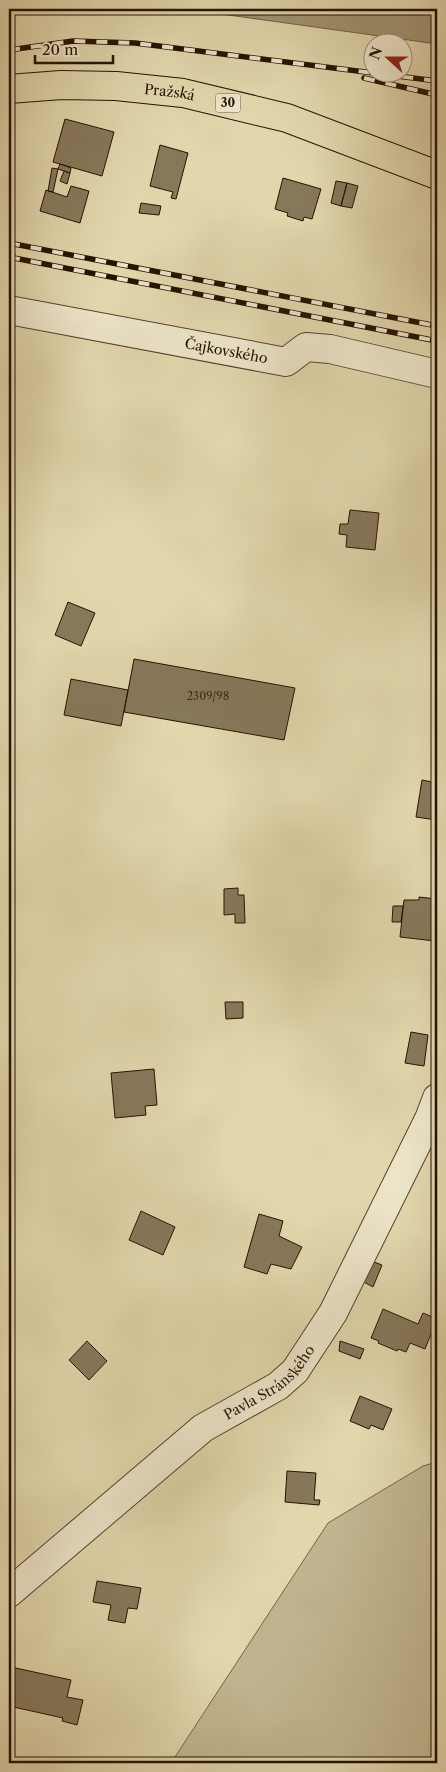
<svg xmlns="http://www.w3.org/2000/svg" width="446" height="1772" viewBox="0 0 446 1772" font-family="'Libre Caslon Text',serif">
<rect width="100%" height="100%" fill="#e1d6ac"/>
<filter id="stains"><feTurbulence type="fractalNoise" baseFrequency=".004" numOctaves="4"/><feColorMatrix values="0 0 0 0 .2 0 0 0 0 .09 0 0 0 0 .02 0 0 0 .5 -.17"/></filter>
<radialGradient id="worn" r=".72"><stop offset=".6" stop-color="#630" stop-opacity="0"/><stop offset="1" stop-color="#630" stop-opacity=".3"/></radialGradient>
<!-- green -->
<path fill="#c1b58f" stroke="#746448" d="M 437,1462 L 437,1763 L 171,1763 L 328,1523 L 423,1466 Z"/>
<!-- water -->
<path fill="#a19372" stroke="#705f45" d="M 185,9 L 437,9 L 437,44 Z"/>
<!-- building -->
<path fill="#87785a" stroke="#261201" d="M 65,119 L 114,132 L 102,176 L 53,162 Z
M 160,145 L 188,153 L 176,199 L 171,198 L 173,192 L 150,186 Z
M 60,164 L 71,168 L 70,173 L 58,169 Z
M 52,168 L 58,169 L 53,192 L 48,191 Z
M 64,171 L 70,173 L 67,184 L 60,181 Z
M 283,178 L 321,189 L 312,219 L 304,217 L 303,221 L 287,216 L 288,213 L 275,209 Z
M 336,181 L 347,183 L 341,206 L 331,203 Z
M 347,183 L 358,186 L 352,208 L 341,206 Z
M 71,186 L 89,191 L 80,223 L 40,211 L 46,190 L 67,197 Z
M 141,203 L 161,206 L 159,215 L 139,213 Z
M 350,510 L 379,513 L 375,550 L 346,547 L 347,535 L 339,534 L 340,524 L 348,524 Z
M 68,602 L 95,613 L 81,646 L 55,635 Z
M 134,659 L 295,688 L 284,740 L 124,712 Z
M 71,679 L 128,690 L 121,726 L 64,715 Z
M 422,780 L 437,783 L 437,820 L 416,817 Z
M 238,888 L 238,895 L 244,895 L 245,923 L 235,923 L 235,914 L 224,915 L 224,889 Z
M 419,897 L 437,899 L 435,941 L 400,937 L 404,900 L 419,900 Z
M 393,906 L 403,906 L 401,922 L 392,922 Z
M 225,1002 L 243,1002 L 243,1018 L 226,1019 Z
M 411,1032 L 428,1035 L 424,1066 L 405,1063 Z
M 154,1069 L 157,1105 L 145,1106 L 146,1115 L 115,1118 L 111,1073 Z
M 141,1211 L 175,1227 L 163,1255 L 129,1240 Z
M 259,1214 L 283,1221 L 279,1236 L 302,1247 L 291,1269 L 271,1264 L 267,1274 L 244,1267 Z
M 369,1260 L 382,1265 L 373,1287 L 360,1280 Z
M 383,1309 L 418,1324 L 423,1313 L 437,1319 L 425,1349 L 410,1343 L 406,1352 L 398,1349 L 397,1351 L 378,1343 L 379,1341 L 371,1338 Z
M 87,1341 L 107,1361 L 89,1380 L 69,1360 Z
M 340,1341 L 364,1349 L 360,1359 L 339,1351 Z
M 360,1396 L 392,1409 L 383,1430 L 371,1425 L 369,1429 L 350,1421 Z
M 287,1471 L 316,1473 L 314,1500 L 320,1500 L 319,1505 L 285,1502 Z
M 97,1581 L 141,1588 L 137,1609 L 128,1608 L 125,1623 L 108,1620 L 111,1605 L 93,1602 Z
M 11,1667 L 71,1680 L 67,1697 L 83,1700 L 77,1725 L 62,1721 L 63,1718 L 9,1706 L 9,1677 Z"/>
<g fill="none" stroke-linecap="round" stroke-linejoin="round">
<defs>
<g id="street">
<path id="s1" d="M 9,310 L 286,362 L 306,347 L 330,349 L 437,374"/>
<path id="s2" d="M 9,1593 L 203,1428 L 278,1386 L 295,1371 L 333,1313 L 429,1119 L 437,1098"/>
</g>
<g id="primary">
<path id="s3" d="M 9,89 L 61,85 L 116,86 L 183,93 L 287,118 L 437,175"/>
</g>
</defs>
<!-- street casing -->
<use href="#street" stroke="#55432c" stroke-width="30"/>
<!-- primary casing -->
<use href="#primary" stroke="#261201" stroke-width="30"/>
<!-- street -->
<use href="#street" stroke="#ece4c9" stroke-width="28"/>
<!-- primary -->
<use href="#primary" stroke="#e1d6ac" stroke-width="28"/>
<defs>
<path id="rail" d="M 9,50 L 73,41 L 135,43 L 437,81
M 364,78 L 437,95
M 9,243 L 437,326
M 9,257 L 437,341"/>
</defs>
<!-- rail casing -->
<use href="#rail" stroke="#261201" stroke-width="5.5"/>
<!-- rail -->
<use href="#rail" stroke="#ece4c9" stroke-width="4" stroke-dasharray="11" stroke-linecap="butt"/>
</g>
<g text-anchor="middle" stroke-width="4" stroke-linejoin="round" paint-order="stroke">
<!-- number labels -->
<g font-size="11" fill="#3e2c17">
<text x="208" y="700">2309/98</text>
</g>
<!-- shield labels -->
<rect fill="#ece4c9" stroke="#61513d" stroke-width="1" x="215.5" y="93.5" width="25" height="19" rx="4"/>
<g font-size="12" font-weight="bold" fill="#261201">
<text x="228" y="107">30</text>
</g>
<!-- street labels -->
<g font-size="14" fill="#261201" stroke="#ece4c9">
<text dy="5" stroke="none"><textPath href="#s3" startOffset="161">Pražská</textPath></text>
<text dy="5" stroke="none"><textPath href="#s1" startOffset="221">Čajkovského</textPath></text>
<text dy="5" stroke="none"><textPath href="#s2" startOffset="336">Pavla Stránského</textPath></text>
</g>
</g>
<!-- margin -->
<rect width="446" height="1772" fill="none" stroke="#e1d6ac" stroke-width="30"/>
<rect x="10" y="10" width="426" height="1752" fill="none" stroke="#261201" stroke-width="2.5"/>
<rect x="15" y="15" width="416" height="1742" fill="none" stroke="#261201"/>
<!-- north arrow -->
<g transform="translate(388 58) rotate(291)"><circle r="24" fill="#ece4c9" stroke="#9d9079"/>
<path d="M0-4L9 19L0 12L-9 19Z" fill="#8f2418"/>
<text y="-8" font-size="14" font-weight="bold" text-anchor="middle" fill="#261201">N</text>
</g>
<!-- scale -->
<path d="M35 55v8h78v-8" fill="none" stroke="#261201" stroke-width="2.5"/>
<text x="42" y="55" font-size="15" fill="#261201" stroke="#ece4c9" stroke-width="4" paint-order="stroke">20 m</text>
<rect width="100%" height="100%" filter="url(#stains)"/>
<rect width="100%" height="100%" fill="url(#worn)"/>
</svg>
